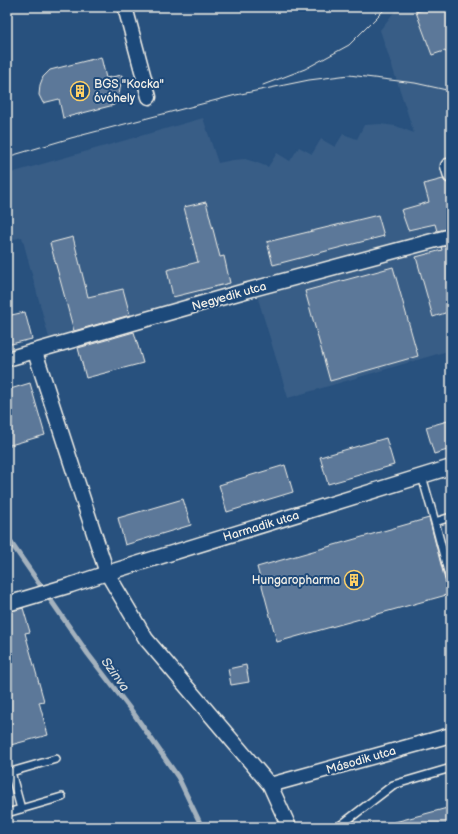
<svg xmlns="http://www.w3.org/2000/svg" width="458" height="834" viewBox="0 0 458 834" font-family="'Balsamiq Sans',sans-serif">
<rect width="100%" height="100%" fill="#28517e"/>
<filter id="ink" filterUnits="userSpaceOnUse"><feTurbulence type="fractalNoise" baseFrequency=".025" numOctaves="2"/><feDisplacementMap in="SourceGraphic" scale="8" xChannelSelector="R" yChannelSelector="G"/><feConvolveMatrix kernelMatrix="1 2 1 2 8 2 1 2 1" color-interpolation-filters="sRGB"/></filter>
<g filter="url(#ink)">
<!-- built -->
<path fill="#375d86" d="M 398,7 L 451,7 L 451,350 L 288,398 L 253,282 L 49,338 L 22,237 L 7,241 L 7,174 L 203,118 L 218,163 L 233,160 L 245,159 L 255,162 L 268,167 L 277,153 L 290,161 L 299,147 L 312,154 L 321,139 L 335,147 L 343,134 L 357,139 L 364,125 L 380,124 L 396,126 L 414,133 L 380,30 Z"/>
<g fill="none" stroke-linecap="round" stroke-linejoin="round">
<!-- stream -->
<path stroke="#a4b2be" stroke-width="5" d="M 7,537 L 88,654 L 134,714 L 178,777 L 202,827"/>
</g>
<!-- building -->
<path fill="#5b7899" stroke="#f4f1e8" d="M 429,7 L 451,7 L 451,54 L 444,51 L 432,55 L 416,12 Z
M 101,57 L 106,78 L 122,75 L 119,96 L 114,105 L 63,118 L 59,99 L 43,103 L 39,95 L 40,85 L 43,77 L 50,70 Z
M 443,179 L 445,182 L 451,184 L 451,228 L 437,231 L 435,224 L 408,230 L 401,210 L 429,202 L 424,184 Z
M 206,202 L 220,257 L 224,256 L 230,283 L 173,297 L 167,270 L 198,262 L 184,207 Z
M 378,215 L 384,236 L 273,265 L 267,242 Z
M 73,237 L 88,297 L 123,289 L 130,315 L 74,331 L 50,243 Z
M 451,245 L 451,311 L 433,317 L 416,257 L 442,250 L 441,247 Z
M 393,267 L 418,356 L 330,381 L 305,291 Z
M 25,312 L 32,339 L 7,345 L 7,316 Z
M 134,332 L 143,363 L 86,378 L 78,348 Z
M 30,383 L 45,435 L 7,446 L 7,390 Z
M 451,420 L 451,449 L 434,454 L 426,427 Z
M 386,438 L 394,465 L 328,484 L 320,457 Z
M 285,465 L 293,492 L 227,512 L 219,485 Z
M 183,499 L 191,525 L 125,545 L 118,518 Z
M 429,518 L 446,584 L 450,594 L 277,642 L 257,567 Z
M 23,608 L 30,632 L 25,633 L 44,701 L 39,702 L 48,735 L 7,746 L 7,612 Z
M 246,665 L 249,682 L 231,685 L 228,669 Z
M 451,807 L 451,827 L 392,827 L 391,823 Z"/>
<g fill="none" stroke-linecap="round" stroke-linejoin="round">
<defs>
<path id="service" d="M 422,476 L 435,522 L 451,517
M 435,522 L 451,583
M 21,809 L 11,772 L 56,759
M 7,813 L 62,797
M 342,827 L 341,825 L 393,785 L 451,768"/>
<path id="minor" d="M 125,7 L 149,97
M 448,166 L 451,176
M 35,352 L 107,573 L 146,639 L 270,785 L 289,827
M 7,359 L 245,291 L 451,236
M 7,604 L 71,585 L 107,573 L 451,467
M 270,785 L 451,735"/>
</defs>
<!-- service casing -->
<use href="#service" stroke="#f4f1e8" stroke-width="10"/>
<!-- minor casing -->
<use href="#minor" stroke="#f4f1e8" stroke-width="17"/>
<!-- service -->
<use href="#service" stroke="#1f4a7a" stroke-width="7"/>
<!-- minor -->
<use href="#minor" stroke="#1f4a7a" stroke-width="14"/>
<!-- tram -->
<path stroke="#f4f1e8" stroke-width="1" d="M 263,85 L 305,69 L 349,45 L 387,7
M 7,157 L 71,138 L 236,95 L 309,80 L 349,75 L 415,83 L 451,91"/>
</g>
</g>
<!-- icons -->
<defs>
<symbol id="building-ring" viewBox="-11 -11 22 22"><circle r="9.5" fill="#1f4a7a" stroke="#ffd166" stroke-width="1.5"/><path d="M-4-6H4V6H1V3H-1V6H-4ZM-2.5-4.3h1.7v1.8h-1.7ZM.8-4.3h1.7v1.8H.8ZM-2.5-1h1.7V.8h-1.7ZM.8-1h1.7V.8H.8Z" fill="#ffd166"/></symbol>
</defs>
<g fill-rule="evenodd">
<use href="#building-ring" x="69" y="80" width="22" height="22"/>
<use href="#building-ring" x="343" y="569" width="22" height="22"/>
</g>
<g text-anchor="middle" stroke-width="4" stroke-linejoin="round" paint-order="stroke">
<!-- poi labels -->
<g font-size="12" fill="#f4f1e8" stroke="#1f4a7a" text-anchor="start">
<text x="94" y="88">BGS "Kocka"<tspan x="94" dy="14">óvóhely</tspan></text>
<text x="340" y="584" text-anchor="end">Hungaropharma</text>
</g>
<!-- street labels -->
<g font-size="12" fill="#f4f1e8" stroke="#1f4a7a">
<text transform="translate(229 296) rotate(-16)" y="4">Negyedik utca</text>
<text transform="translate(261 526) rotate(-17)" y="4">Harmadik utca</text>
<text transform="translate(361 760) rotate(-16)" y="4">Második utca</text>
</g>
<!-- water labels -->
<g font-size="13" font-style="italic" fill="#d9dcda" stroke="#1f4a7a">
<text transform="translate(116 674) rotate(54)" y="5">Szinva</text>
</g>
</g>
<!-- margin -->
<rect width="458" height="834" fill="none" stroke="#1f4a7a" stroke-width="24"/>
<rect x="12" y="12" width="434" height="810" fill="none" stroke="#f4f1e8" stroke-width="1.5" filter="url(#ink)"/>
</svg>
